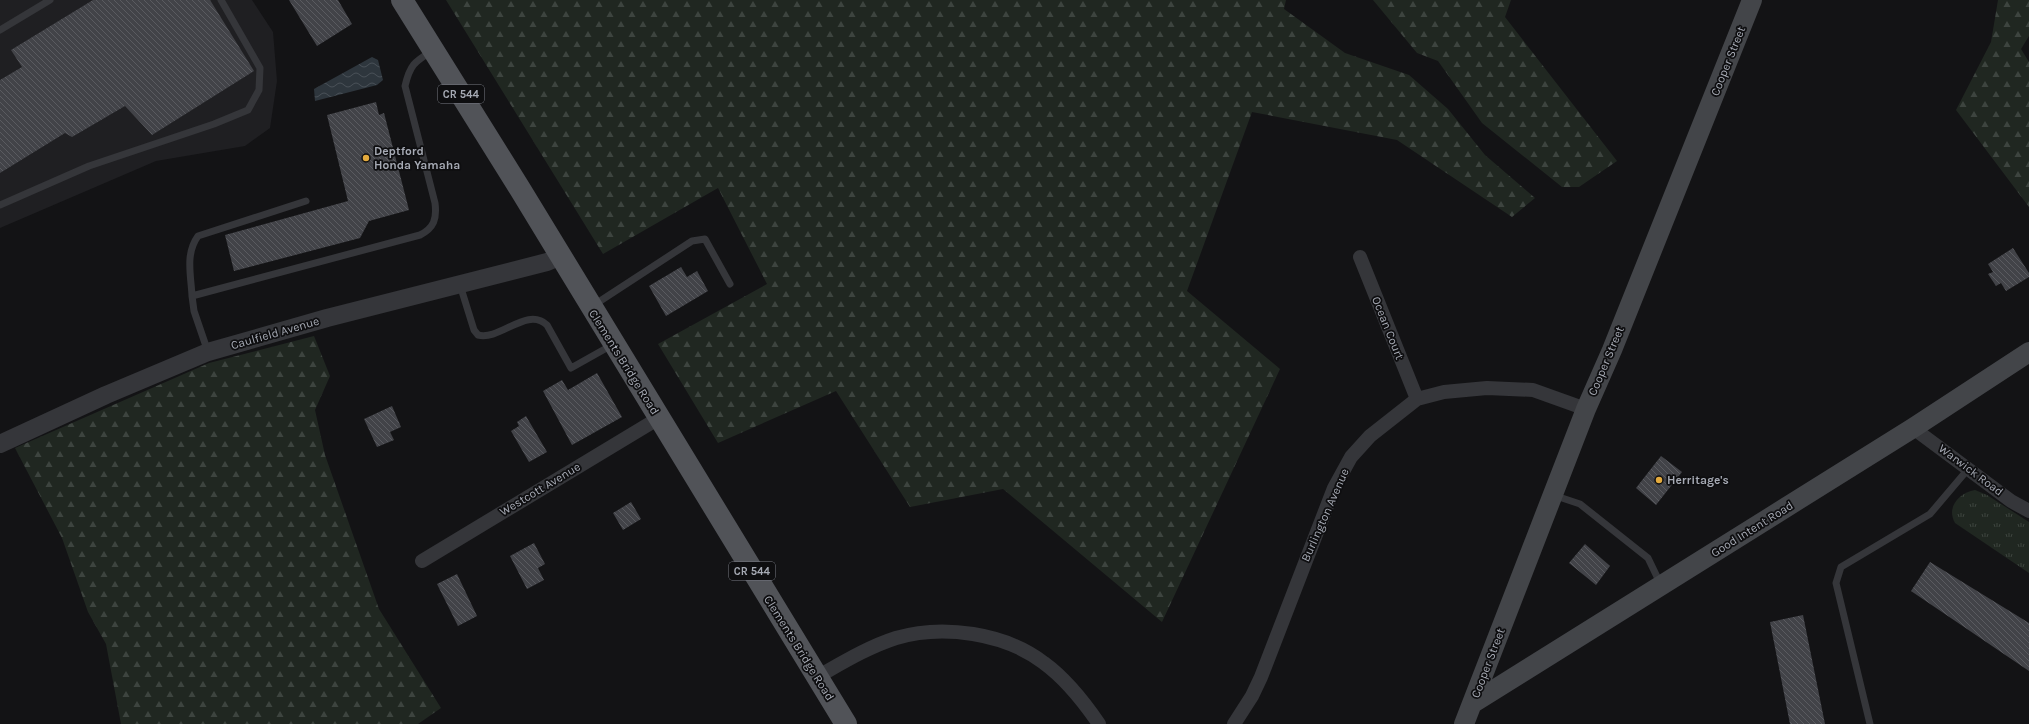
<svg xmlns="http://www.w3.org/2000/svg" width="2029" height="724" viewBox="0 0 2029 724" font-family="Karla,sans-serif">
<defs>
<pattern id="grass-tufts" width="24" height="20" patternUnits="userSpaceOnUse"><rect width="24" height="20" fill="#202721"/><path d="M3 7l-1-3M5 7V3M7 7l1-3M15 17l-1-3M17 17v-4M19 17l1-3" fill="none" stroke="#3d443f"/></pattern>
<pattern id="forest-firs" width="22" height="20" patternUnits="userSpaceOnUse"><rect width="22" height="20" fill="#202721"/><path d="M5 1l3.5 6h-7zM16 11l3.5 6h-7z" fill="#3d443f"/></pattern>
<pattern id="water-waves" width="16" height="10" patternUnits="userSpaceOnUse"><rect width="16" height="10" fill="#2e363d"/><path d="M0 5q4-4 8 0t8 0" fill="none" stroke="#495057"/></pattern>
<pattern id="building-back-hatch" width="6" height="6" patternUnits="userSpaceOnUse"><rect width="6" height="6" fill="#424348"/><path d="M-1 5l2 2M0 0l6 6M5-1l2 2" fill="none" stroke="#5a5b60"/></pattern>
</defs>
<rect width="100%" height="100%" fill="#131315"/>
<!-- built -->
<path fill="#1f1f22" d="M 0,0 L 252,0 L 273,32 L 277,81 L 270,128 L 245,146 L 156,161 L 0,228 Z"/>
<!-- grass -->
<path fill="url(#grass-tufts)" d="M 1975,490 L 1987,495 L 2029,522 L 2029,573 L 1955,523 C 1946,507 1959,493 1975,490 Z"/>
<!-- forest -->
<path fill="url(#forest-firs)" d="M 446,0 L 1286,0 L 1284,9 L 1345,53 L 1409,75 L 1448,109 L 1485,155 L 1535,198 L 1512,217 L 1397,140 L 1252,112 L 1187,291 L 1280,369 L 1162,622 L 1003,489 L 910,507 L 836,391 L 718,443 L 658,344 L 767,284 L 718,188 L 603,254 Z
M 1373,0 L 1511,0 L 1505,17 L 1617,161 L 1579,187 L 1562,187 L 1482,123 L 1438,61 L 1417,53 Z
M 1998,0 L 2029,0 L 2029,36 L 2021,49 L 2029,62 L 2029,207 L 1956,110 L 1991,42 Z
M 314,336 L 330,376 L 315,410 L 325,455 L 379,609 L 441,708 L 418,724 L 121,724 L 106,644 L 88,612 L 62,538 L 15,448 L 209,363 Z"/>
<!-- water -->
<path fill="url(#water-waves)" d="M 372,57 L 378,60 L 383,80 L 377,85 L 315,101 L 314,89 Z"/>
<!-- building -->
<path fill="url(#building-back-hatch)" d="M 93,0 L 210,0 L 254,71 L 152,135 L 125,106 L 72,137 L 65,133 L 0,173 L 0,80 L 22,67 L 11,50 Z
M 289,0 L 338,0 L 352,24 L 317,46 Z
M 376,102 L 379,115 L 384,113 L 409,210 L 369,221 L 360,238 L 234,271 L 225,235 L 348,201 L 327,115 Z
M 2013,248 L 2029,273 L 2029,277 L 2006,291 L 2001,283 L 1996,286 L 1988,274 L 1993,272 L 1988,264 Z
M 681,267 L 687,277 L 697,271 L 708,291 L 666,316 L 649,286 Z
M 597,373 L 622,417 L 572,445 L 543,391 L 562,380 L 568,390 Z
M 392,406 L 401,427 L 390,432 L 394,440 L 377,447 L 364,419 Z
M 526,416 L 547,452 L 529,462 L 511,431 L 519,426 L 517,422 Z
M 1661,456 L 1682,472 L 1656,505 L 1636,488 Z
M 631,502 L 641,519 L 623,530 L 613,513 Z
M 534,543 L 545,564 L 538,568 L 544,580 L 527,589 L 510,556 Z
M 1585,544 L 1610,566 L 1596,585 L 1569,563 Z
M 1930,562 L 2029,623 L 2029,671 L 1911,591 Z
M 457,574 L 477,616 L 458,626 L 437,584 Z
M 1803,615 L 1825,724 L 1790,724 L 1770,622 Z"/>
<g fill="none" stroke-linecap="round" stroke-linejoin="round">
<!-- service -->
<path stroke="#35363a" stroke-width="7" d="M 0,30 L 50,0
M 0,205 L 89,166 L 214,124 L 248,110 L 259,90 L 260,68 L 221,0
M 460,285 L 474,330 L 478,335 C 500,341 527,306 547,325 L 571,368 L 612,345
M 192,296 C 191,275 185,254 198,236 L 306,201
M 594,305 L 692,241 L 705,239 L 730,284
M 208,352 L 194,311 L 192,296 L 420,235 C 434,228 437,219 435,203 L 405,86 C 410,65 414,62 432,51
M 1553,495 L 1580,504 L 1648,558 L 1661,585
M 1870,724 L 1836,583 L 1841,567 L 1930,514 L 1969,468"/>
<!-- minor -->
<path stroke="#35363a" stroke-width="14" d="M 1360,257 L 1417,399
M 1913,428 L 2011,501 L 2029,511
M 422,561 L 659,418
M 817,677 C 842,663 868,647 896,638 C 943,624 1005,633 1044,663 C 1066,679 1084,702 1099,724
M 1234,724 L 1252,696 L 1261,677 L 1334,488 L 1351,457 L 1370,436 L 1417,399 L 1444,392 L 1487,388 L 1533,390 L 1586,409"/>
<!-- tertiary -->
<path stroke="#35363a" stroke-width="18" d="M 0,444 L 106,395 L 208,352 L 327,318 L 547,262 L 561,256"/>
<!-- secondary -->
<path stroke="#434549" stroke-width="20" d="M 1473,703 L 1913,428 L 2029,352
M 1464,724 L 1586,409 L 1612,350 L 1752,0"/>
<!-- primary -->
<path stroke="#515358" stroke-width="22" d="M 402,0 L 520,189 L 846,724"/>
</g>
<!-- markers -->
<g fill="#e4aa3d" stroke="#0e0e10" stroke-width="1.5">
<circle cx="366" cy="158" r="4"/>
<circle cx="1659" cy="480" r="4"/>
</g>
<g text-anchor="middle" stroke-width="3.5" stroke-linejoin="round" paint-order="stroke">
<!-- shield labels -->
<g fill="#0e0e10" stroke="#787b83" stroke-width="1">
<rect x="438" y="85" width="46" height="18" rx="3"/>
<rect x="729" y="562" width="46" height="18" rx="3"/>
</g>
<g font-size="11" font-weight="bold" fill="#a6aab4">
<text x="461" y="98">CR 544</text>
<text x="752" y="575">CR 544</text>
</g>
<!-- street labels -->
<g font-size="12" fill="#a6aab4" stroke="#0e0e10">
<text transform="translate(1728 61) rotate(-68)" y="4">Cooper Street</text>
<text transform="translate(1388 328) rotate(68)" y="4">Ocean Court</text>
<text transform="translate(275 333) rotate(-16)" y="4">Caulfield Avenue</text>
<text transform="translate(1606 361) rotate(-67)" y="4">Cooper Street</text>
<text transform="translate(624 362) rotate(58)" y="4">Clements Bridge Road</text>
<text transform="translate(1971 470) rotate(37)" y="4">Warwick Road</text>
<text transform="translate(540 489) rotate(-31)" y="4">Westcott Avenue</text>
<text transform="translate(1325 515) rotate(-66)" y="4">Burlington Avenue</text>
<text transform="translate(1752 529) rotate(-32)" y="4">Good Intent Road</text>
<text transform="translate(799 648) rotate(58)" y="4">Clements Bridge Road</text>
<text transform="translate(1488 663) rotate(-69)" y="4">Cooper Street</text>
</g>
<!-- poi labels -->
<g font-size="12" font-weight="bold" fill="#a6aab4" stroke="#0e0e10" text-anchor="start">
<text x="374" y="155">Deptford<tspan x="374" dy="14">Honda Yamaha</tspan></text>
<text x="1667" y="484">Herritage's</text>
</g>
</g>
</svg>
